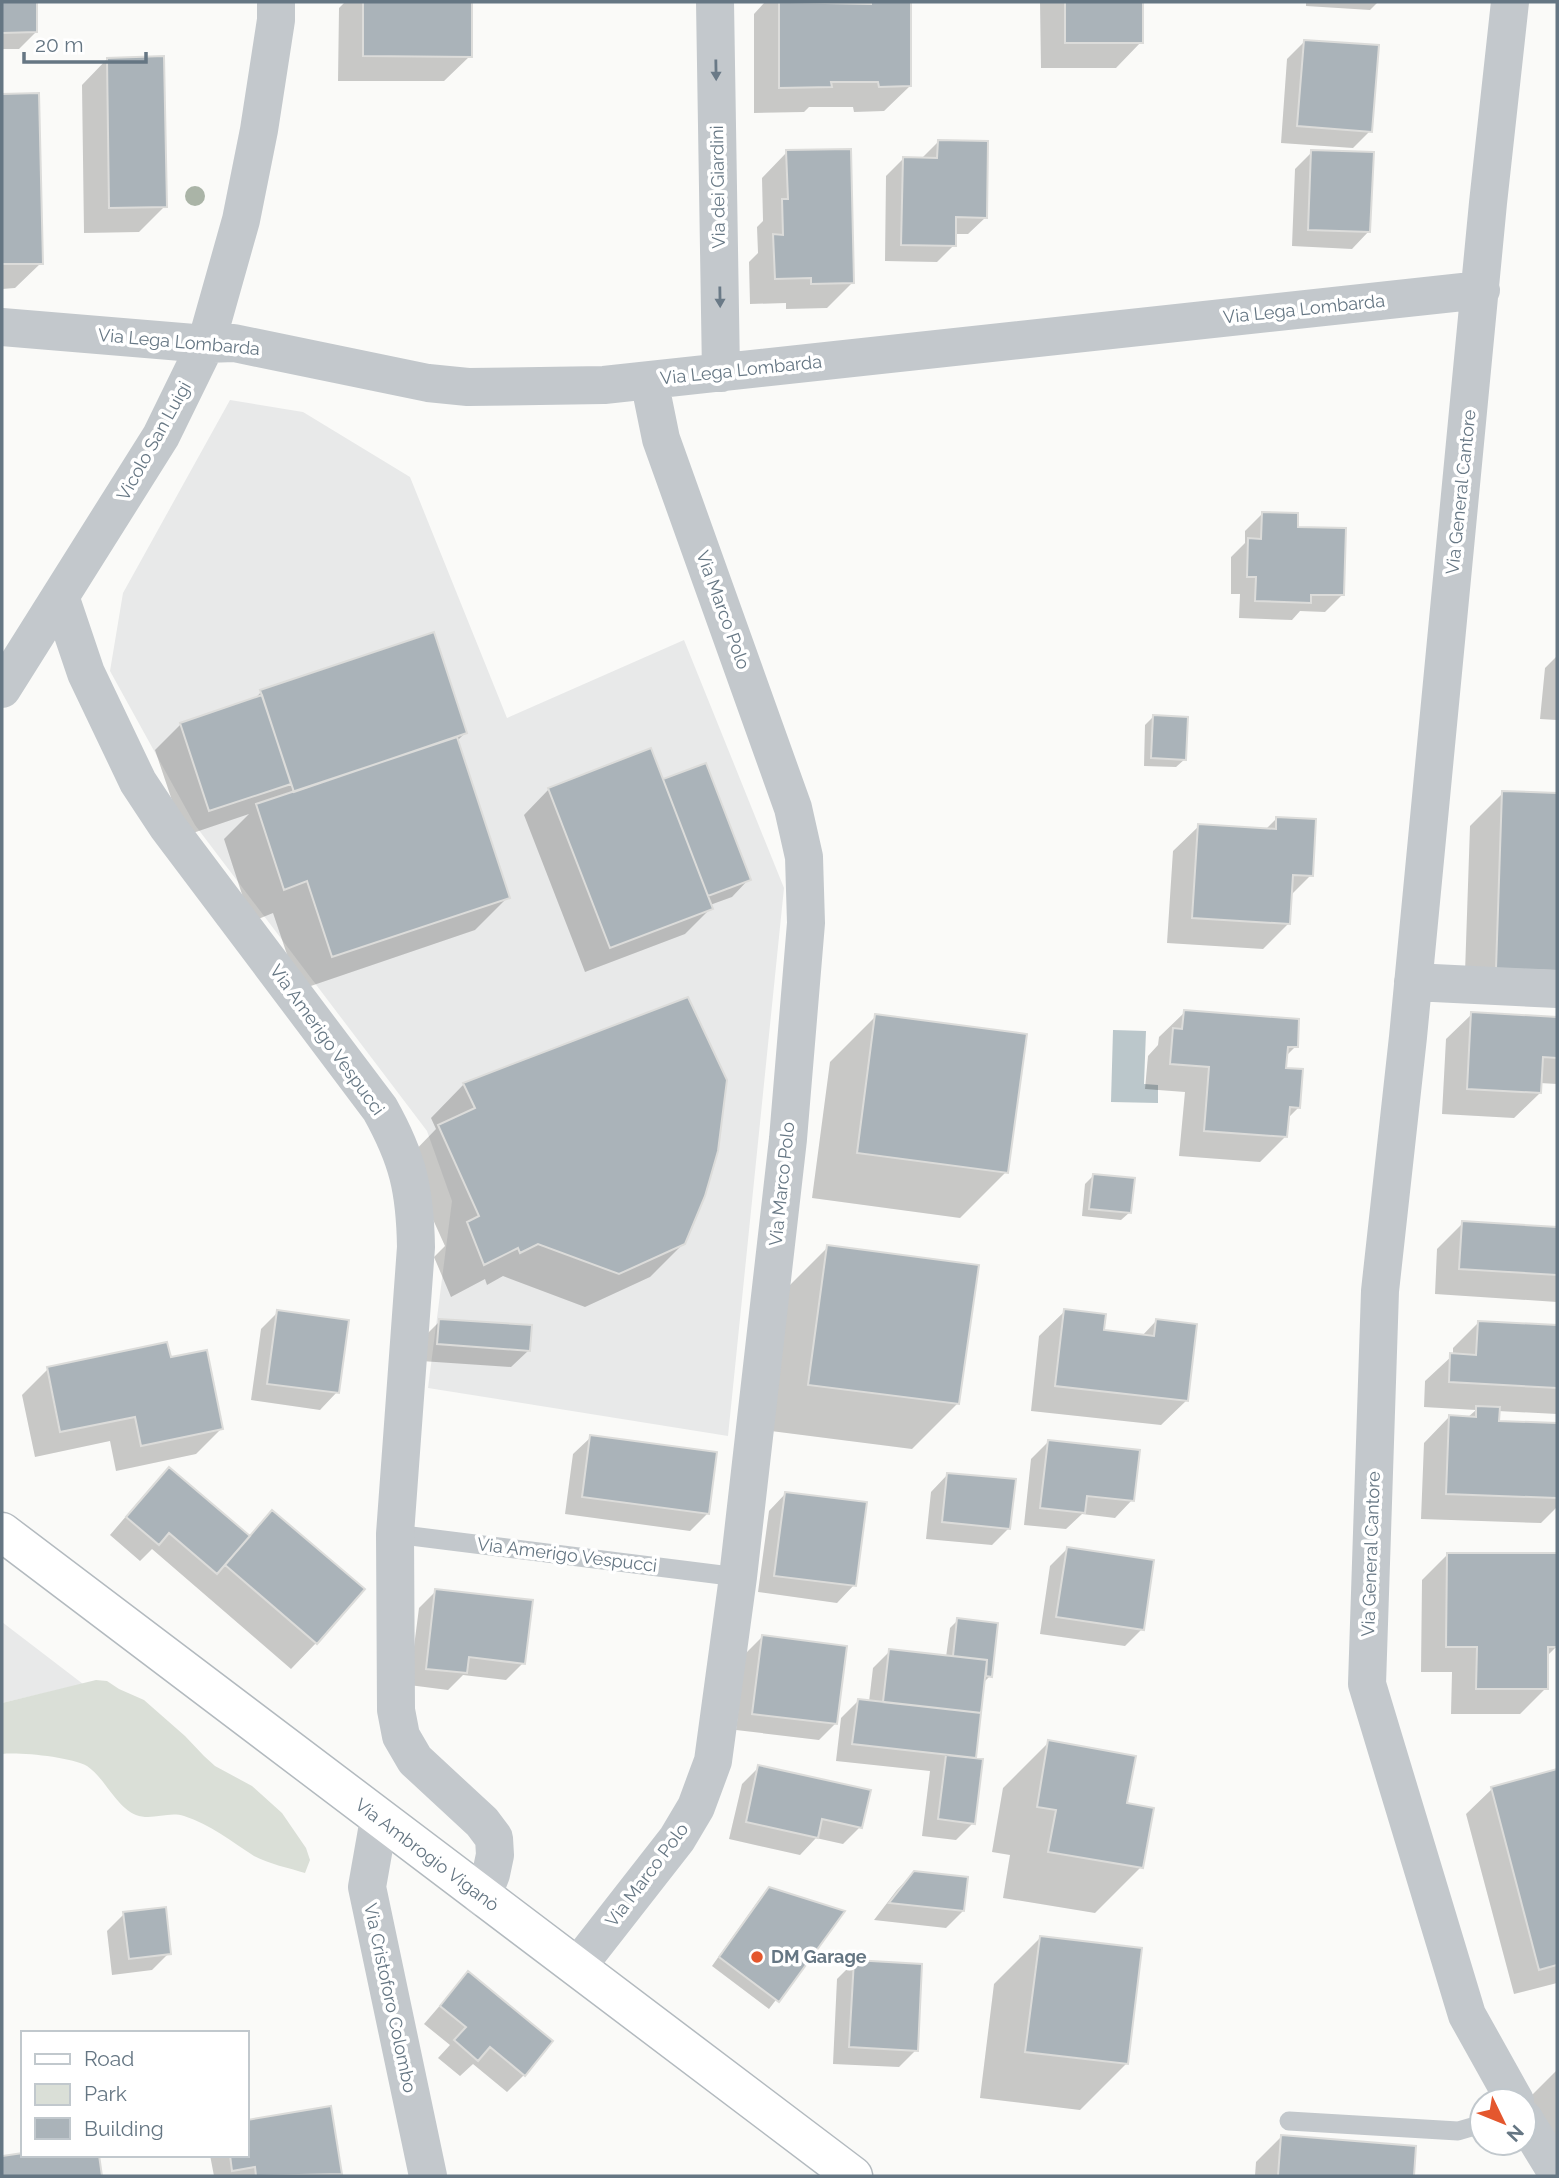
<svg xmlns="http://www.w3.org/2000/svg" width="1559" height="2178" viewBox="0 0 1559 2178" font-family="Raleway,sans-serif">
<rect width="100%" height="100%" fill="#fafaf8"/>
<!-- built -->
<path fill="#e8e9e9" d="M 230,400 L 303,412 L 410,477 L 507,718 L 684,640 L 784,888 L 728,1436 L 428,1388 L 452,1201 L 427,1131 L 195,825 L 110,671 L 123,593 Z
M 2,1622 L 83,1684 L 2,1703 Z"/>
<!-- green -->
<path fill="#dadfd7" d="M 96,1680 L 107,1681 L 119,1689 L 144,1700 L 185,1736 L 204,1756 L 215,1766 L 252,1786 L 282,1813 L 306,1848 L 310,1860 L 305,1873 C 289,1868 269,1864 254,1856 C 232,1842 210,1824 184,1816 C 168,1811 152,1821 136,1815 C 116,1807 105,1778 87,1766 C 71,1757 20,1752 2,1754 L 2,1703 Z"/>
<!-- water -->
<path fill="#bbc7cb" d="M 1113,1030 L 1146,1031 L 1144,1084 L 1158,1085 L 1158,1103 L 1111,1102 Z"/>
<!-- shadow -->
<path fill="#0003" d="M 2,2 L 35,2 L 36,32 L 19,49 L 2,49 Z
M 345,2 L 470,2 L 470,56 L 444,81 L 338,81 L 339,8 Z
M 765,2 L 840,2 L 840,5 L 867,6 L 871,2 L 909,2 L 910,86 L 884,111 L 854,112 L 853,107 L 809,107 L 804,112 L 754,113 L 754,14 Z
M 1040,2 L 1141,2 L 1141,42 L 1116,68 L 1041,68 Z
M 1306,2 L 1378,2 L 1370,10 L 1306,6 Z
M 1305,41 L 1370,131 L 1353,148 L 1281,143 L 1287,59 Z
M 107,59 L 165,206 L 139,232 L 84,233 L 82,85 Z
M 37,95 L 41,263 L 15,288 L 2,289 L 2,96 Z
M 938,142 L 986,217 L 968,234 L 954,234 L 954,245 L 937,262 L 885,261 L 886,176 L 903,159 L 921,159 Z
M 787,152 L 852,283 L 827,308 L 786,309 L 786,303 L 750,304 L 749,262 L 758,253 L 757,227 L 763,221 L 762,178 Z
M 1312,152 L 1369,231 L 1352,249 L 1292,246 L 1295,169 Z
M 1262,514 L 1296,528 L 1342,595 L 1325,612 L 1300,611 L 1292,620 L 1239,618 L 1240,594 L 1231,594 L 1231,557 L 1245,543 L 1245,531 Z
M 1557,638 L 1557,720 L 1540,719 L 1545,668 L 1556,657 Z
M 261,692 L 465,733 L 456,742 L 508,897 L 475,930 L 299,990 L 273,913 L 251,922 L 224,839 L 249,814 L 184,836 L 155,750 L 181,724 L 254,700 Z
M 1153,717 L 1185,759 L 1176,767 L 1144,766 L 1145,725 Z
M 705,765 L 749,879 L 732,897 L 710,905 L 711,908 L 685,934 L 585,972 L 524,815 L 549,789 L 662,781 Z
M 1503,793 L 1557,794 L 1557,1004 L 1464,1002 L 1470,826 Z
M 1277,818 L 1311,875 L 1290,896 L 1288,924 L 1263,949 L 1167,943 L 1173,851 L 1199,826 L 1265,830 Z
M 1185,1012 L 1296,1046 L 1285,1057 L 1284,1069 L 1299,1107 L 1287,1119 L 1286,1136 L 1260,1162 L 1179,1156 L 1185,1092 L 1145,1089 L 1148,1056 L 1158,1045 L 1159,1037 Z
M 1472,1014 L 1557,1019 L 1557,1084 L 1540,1083 L 1540,1093 L 1514,1118 L 1442,1114 L 1446,1039 Z
M 876,1016 L 1006,1172 L 960,1218 L 812,1198 L 830,1062 Z
M 464,1084 L 684,1243 L 650,1277 L 585,1307 L 503,1276 L 487,1285 L 485,1279 L 451,1297 L 434,1257 L 445,1246 L 406,1160 L 436,1129 L 431,1118 Z
M 1093,1176 L 1130,1212 L 1121,1220 L 1082,1216 L 1085,1184 Z
M 1463,1223 L 1557,1228 L 1557,1302 L 1435,1294 L 1437,1249 Z
M 828,1247 L 958,1403 L 912,1449 L 763,1430 L 782,1293 Z
M 1065,1311 L 1102,1332 L 1141,1337 L 1156,1321 L 1187,1400 L 1161,1425 L 1031,1411 L 1039,1336 Z
M 278,1312 L 337,1392 L 320,1410 L 251,1400 L 261,1329 Z
M 440,1321 L 529,1350 L 511,1367 L 421,1361 L 423,1338 Z
M 1479,1322 L 1557,1327 L 1557,1414 L 1498,1411 L 1497,1423 L 1557,1425 L 1557,1507 L 1541,1523 L 1421,1519 L 1424,1443 L 1449,1417 L 1467,1418 L 1476,1410 L 1424,1407 L 1425,1381 L 1453,1355 L 1453,1348 Z
M 48,1369 L 221,1429 L 196,1454 L 116,1471 L 110,1441 L 35,1457 L 22,1395 Z
M 591,1437 L 707,1514 L 690,1531 L 565,1514 L 573,1454 Z
M 1048,1442 L 1132,1500 L 1115,1518 L 1082,1514 L 1066,1529 L 1024,1525 L 1031,1459 Z
M 948,1474 L 1009,1528 L 992,1545 L 926,1539 L 931,1492 Z
M 152,1486 L 248,1537 L 272,1512 L 316,1643 L 291,1669 L 152,1549 L 140,1561 L 110,1535 Z
M 786,1493 L 854,1585 L 837,1603 L 758,1592 L 769,1511 Z
M 1067,1549 L 1142,1629 L 1125,1646 L 1040,1634 L 1050,1566 Z
M 1448,1554 L 1557,1555 L 1557,1646 L 1546,1657 L 1546,1688 L 1520,1714 L 1451,1714 L 1452,1672 L 1421,1672 L 1422,1580 Z
M 436,1591 L 523,1663 L 506,1680 L 463,1675 L 448,1690 L 409,1685 L 419,1608 Z
M 958,1620 L 996,1624 L 990,1676 L 983,1683 L 974,1760 L 973,1823 L 956,1840 L 922,1836 L 930,1771 L 836,1761 L 841,1718 L 858,1701 L 869,1702 L 873,1668 L 890,1651 L 946,1657 L 950,1628 Z
M 762,1637 L 836,1723 L 819,1740 L 736,1730 L 745,1654 Z
M 1049,1742 L 1125,1804 L 1141,1867 L 1095,1913 L 1003,1898 L 1010,1855 L 992,1852 L 1003,1788 Z
M 759,1767 L 860,1827 L 843,1844 L 816,1838 L 800,1855 L 729,1839 L 742,1784 Z
M 1557,1771 L 1557,1983 L 1514,1994 L 1466,1814 L 1492,1789 Z
M 914,1872 L 963,1911 L 946,1928 L 874,1920 L 897,1890 Z
M 769,1889 L 843,1912 L 769,2009 L 712,1966 L 761,1897 Z
M 124,1914 L 169,1953 L 152,1970 L 112,1975 L 107,1931 Z
M 1040,1938 L 1126,2064 L 1080,2110 L 980,2098 L 994,1984 Z
M 854,1962 L 916,2050 L 899,2067 L 833,2064 L 837,1979 Z
M 468,1973 L 524,2075 L 507,2092 L 473,2064 L 460,2076 L 438,2058 L 450,2045 L 424,2024 Z
M 1557,2070 L 1557,2148 L 1527,2100 Z
M 330,2108 L 340,2174 L 338,2176 L 214,2176 L 210,2155 L 247,2155 L 247,2122 Z
M 1282,2136 L 1414,2148 L 1412,2176 L 1255,2176 L 1256,2162 Z
M 23,2155 L 97,2155 L 100,2176 L 2,2176 L 2,2158 Z"/>
<!-- building -->
<path fill="#aab3b9" stroke="#dcdcda" stroke-width="2" d="M 2,2 L 37,2 L 37,32 L 2,33 Z
M 363,2 L 472,2 L 472,57 L 363,56 Z
M 779,2 L 871,4 L 871,2 L 911,2 L 911,86 L 879,87 L 878,82 L 831,82 L 832,87 L 779,88 Z
M 1065,2 L 1143,2 L 1143,43 L 1065,43 Z
M 1304,40 L 1379,45 L 1372,132 L 1297,126 Z
M 164,56 L 167,207 L 109,208 L 107,58 Z
M 39,93 L 43,264 L 2,264 L 2,94 Z
M 938,140 L 988,141 L 987,218 L 956,217 L 956,246 L 901,245 L 903,157 L 937,158 Z
M 851,149 L 854,283 L 811,284 L 811,278 L 775,279 L 773,234 L 783,235 L 782,199 L 788,199 L 786,150 Z
M 1311,150 L 1374,152 L 1370,232 L 1308,230 Z
M 1262,512 L 1298,513 L 1298,527 L 1346,528 L 1344,595 L 1311,595 L 1311,603 L 1255,601 L 1256,577 L 1247,577 L 1248,538 L 1261,539 Z
M 434,632 L 467,733 L 294,792 L 260,690 Z
M 262,695 L 291,784 L 209,811 L 180,723 Z
M 1153,715 L 1188,717 L 1186,760 L 1151,758 Z
M 457,737 L 510,898 L 332,957 L 307,881 L 284,890 L 256,804 Z
M 651,748 L 713,909 L 610,948 L 548,788 Z
M 706,763 L 751,880 L 708,896 L 663,779 Z
M 1502,791 L 1557,793 L 1557,971 L 1496,969 Z
M 1276,817 L 1316,819 L 1313,876 L 1293,875 L 1290,924 L 1192,918 L 1198,824 L 1276,829 Z
M 688,997 L 727,1080 L 718,1151 L 705,1196 L 685,1244 L 619,1274 L 538,1244 L 520,1253 L 518,1248 L 484,1265 L 467,1222 L 479,1216 L 438,1125 L 475,1108 L 463,1083 Z
M 1184,1010 L 1299,1019 L 1298,1047 L 1288,1047 L 1286,1068 L 1303,1069 L 1300,1108 L 1290,1107 L 1287,1137 L 1204,1131 L 1209,1067 L 1170,1064 L 1173,1028 L 1182,1029 Z
M 1471,1012 L 1557,1017 L 1557,1058 L 1543,1057 L 1541,1093 L 1467,1089 Z
M 875,1014 L 1027,1034 L 1008,1173 L 857,1153 Z
M 1093,1174 L 1135,1178 L 1131,1213 L 1089,1209 Z
M 1462,1221 L 1557,1227 L 1557,1275 L 1459,1269 Z
M 827,1245 L 979,1265 L 959,1404 L 808,1385 Z
M 1064,1309 L 1106,1314 L 1104,1330 L 1154,1336 L 1156,1319 L 1197,1324 L 1188,1401 L 1055,1386 Z
M 277,1310 L 349,1320 L 339,1393 L 267,1384 Z
M 439,1319 L 532,1325 L 530,1351 L 437,1344 Z
M 1478,1321 L 1557,1325 L 1557,1388 L 1449,1382 L 1450,1353 L 1476,1355 Z
M 167,1342 L 171,1357 L 207,1350 L 223,1429 L 141,1446 L 135,1417 L 60,1432 L 47,1367 Z
M 1476,1406 L 1500,1407 L 1499,1421 L 1557,1423 L 1557,1498 L 1446,1494 L 1449,1415 L 1476,1417 Z
M 590,1435 L 717,1452 L 709,1514 L 582,1497 Z
M 1048,1440 L 1140,1450 L 1134,1501 L 1087,1496 L 1085,1513 L 1040,1508 Z
M 169,1467 L 250,1536 L 217,1574 L 169,1533 L 159,1545 L 126,1517 Z
M 947,1473 L 1016,1479 L 1010,1529 L 942,1522 Z
M 785,1492 L 867,1502 L 856,1586 L 774,1576 Z
M 272,1510 L 365,1589 L 317,1644 L 225,1565 Z
M 1067,1547 L 1154,1560 L 1144,1630 L 1056,1617 Z
M 1447,1553 L 1557,1553 L 1557,1647 L 1548,1647 L 1548,1689 L 1476,1689 L 1477,1647 L 1446,1647 Z
M 435,1589 L 533,1600 L 525,1664 L 469,1657 L 467,1673 L 426,1669 Z
M 957,1618 L 998,1623 L 992,1677 L 986,1676 L 987,1660 L 953,1656 Z
M 762,1635 L 847,1646 L 837,1724 L 752,1714 Z
M 889,1649 L 987,1660 L 981,1713 L 883,1702 Z
M 858,1699 L 981,1713 L 976,1758 L 852,1744 Z
M 1048,1740 L 1136,1756 L 1127,1803 L 1154,1808 L 1143,1868 L 1048,1852 L 1056,1810 L 1037,1807 Z
M 946,1755 L 983,1759 L 975,1824 L 938,1819 Z
M 758,1765 L 871,1790 L 862,1828 L 822,1819 L 818,1838 L 746,1822 Z
M 1557,1769 L 1557,1965 L 1539,1970 L 1491,1787 Z
M 914,1871 L 968,1877 L 964,1911 L 889,1903 Z
M 769,1887 L 845,1911 L 779,2002 L 719,1957 Z
M 166,1907 L 171,1954 L 129,1959 L 123,1912 Z
M 1040,1936 L 1142,1948 L 1128,2064 L 1025,2052 Z
M 854,1960 L 922,1964 L 918,2051 L 849,2047 Z
M 468,1971 L 553,2041 L 525,2076 L 490,2047 L 478,2061 L 454,2040 L 466,2027 L 440,2006 Z
M 331,2106 L 342,2174 L 256,2176 L 255,2167 L 232,2171 L 230,2155 L 247,2155 L 247,2120 Z
M 1281,2135 L 1416,2146 L 1414,2176 L 1278,2176 Z
M 23,2153 L 23,2155 L 99,2155 L 102,2176 L 2,2176 L 2,2156 Z"/>
<g fill="none" stroke-linecap="round" stroke-linejoin="round">
<defs>
<path id="secondary" d="M 2,1532 L 853,2176"/>
</defs>
<!-- secondary casing -->
<use href="#secondary" stroke="#b3babf" stroke-width="41"/>
<!-- lane -->
<path stroke="#c3c8cc" stroke-width="19" d="M 395,1534 L 738,1577
M 1289,2121 L 1458,2131 L 1482,2124"/>
<!-- street -->
<path stroke="#c3c8cc" stroke-width="38" d="M 715,2 L 721,373
M 1510,2 L 1488,203 L 1408,1037 L 1380,1291 L 1367,1684 L 1467,2015 L 1515,2101
M 2,327 L 206,344 L 234,343 L 428,383 L 468,387 L 604,385 L 1481,290
M 61,599 L 86,673 L 138,782 L 167,826 L 380,1109 C 408,1159 415,1190 416,1247 L 395,1534 L 396,1710 L 401,1736 L 415,1760 L 482,1822 L 494,1838 L 495,1855 L 491,1874 L 482,1897
M 2,689 L 161,436 L 206,344 L 241,220 L 259,130 L 276,20 L 276,2
M 1413,982 L 1557,989
M 379,1819 L 367,1887 L 428,2176
M 577,1967 L 677,1839 L 696,1807 L 713,1761 L 738,1577 L 788,1139 L 806,923 L 804,857 L 793,808 L 661,439 L 649,380
M 1524,2119 L 1557,2173"/>
<!-- secondary -->
<use href="#secondary" stroke="#fff" stroke-width="38"/>
</g>
<!-- trees -->
<circle fill="#aab4a7" cx="195" cy="196" r="10"/>
<!-- one-way arrows -->
<defs><path id="oneway-solid" d="M-6-.8H1V-3.2L6.5 0L1 3.2V.8H-6Z" transform="scale(1.75)"/></defs>
<g fill="#6a7a87">
<use href="#oneway-solid" transform="translate(716 70) rotate(89)"/>
<use href="#oneway-solid" transform="translate(720 297) rotate(89)"/>
</g>
<!-- markers -->
<circle fill="#e4572e" stroke="#fff" stroke-width="2.5" cx="757" cy="1957" r="7"/>
<g text-anchor="middle" stroke-width="7" stroke-linejoin="round" paint-order="stroke">
<!-- street labels -->
<g font-size="18" fill="#657683" stroke="#fff">
<text transform="translate(718 187) rotate(-91)" y="6">Via dei Giardini</text>
<text transform="translate(1304 309) rotate(-6)" y="6">Via Lega Lombarda</text>
<text transform="translate(179 342) rotate(5)" y="6">Via Lega Lombarda</text>
<text transform="translate(741 370) rotate(-6)" y="6">Via Lega Lombarda</text>
<text transform="translate(154 441) rotate(-61)" y="6">Vicolo San Luigi</text>
<text transform="translate(1461 492) rotate(-84)" y="6">Via General Cantore</text>
<text transform="translate(723 610) rotate(70)" y="6">Via Marco Polo</text>
<text transform="translate(327 1040) rotate(54)" y="6">Via Amerigo Vespucci</text>
<text transform="translate(782 1184) rotate(-84)" y="6">Via Marco Polo</text>
<text transform="translate(1371 1554) rotate(-88)" y="6">Via General Cantore</text>
<text transform="translate(567 1555) rotate(7)" y="6">Via Amerigo Vespucci</text>
<text transform="translate(427 1855) rotate(37)" y="6">Via Ambrogio Viganò</text>
<text transform="translate(647 1875) rotate(-53)" y="6">Via Marco Polo</text>
<text transform="translate(390 1998) rotate(78)" y="6">Via Cristoforo Colombo</text>
</g>
<!-- poi labels -->
<g font-size="18" font-weight="bold" fill="#657683" stroke="#fff" text-anchor="start">
<text x="771" y="1963">DM Garage</text>
</g>
</g>
<!-- border -->
<rect width="1559" height="2178" fill="none" stroke="#657683" stroke-width="7"/>
<!-- legend -->
<rect x="21" y="2031" width="228" height="126" fill="#ffffff" stroke="#c1c8cd" stroke-width="2"/>
<rect x="35" y="2054" width="35" height="10" fill="#ffffff" stroke="#c1c8cd" stroke-width="2"/>
<text x="84" y="2066" font-size="21" fill="#657683">Road</text>
<rect x="35" y="2084" width="35" height="21" fill="#dadfd7" stroke="#c1c8cd" stroke-width="2"/>
<text x="84" y="2101" font-size="21" fill="#657683">Park</text>
<rect x="35" y="2118" width="35" height="21" fill="#aab3b9" stroke="#c1c8cd" stroke-width="2"/>
<text x="84" y="2136" font-size="21" fill="#657683">Building</text>
<!-- north arrow -->
<g transform="translate(1503 2122) rotate(133)"><circle r="33" fill="#ffffff" stroke="#c1c8cd" stroke-width="2"/>
<path d="M0-5L12 26L0 18L-12 26Z" fill="#e4572e"/>
<text y="-10" font-size="19" font-weight="bold" text-anchor="middle" fill="#657683">N</text>
</g>
<!-- scale -->
<path d="M24 52v10h122v-10" fill="none" stroke="#657683" stroke-width="3.5"/>
<text x="35" y="52" font-size="21" fill="#657683" stroke="#ffffff" stroke-width="5" paint-order="stroke">20 m</text>
</svg>
